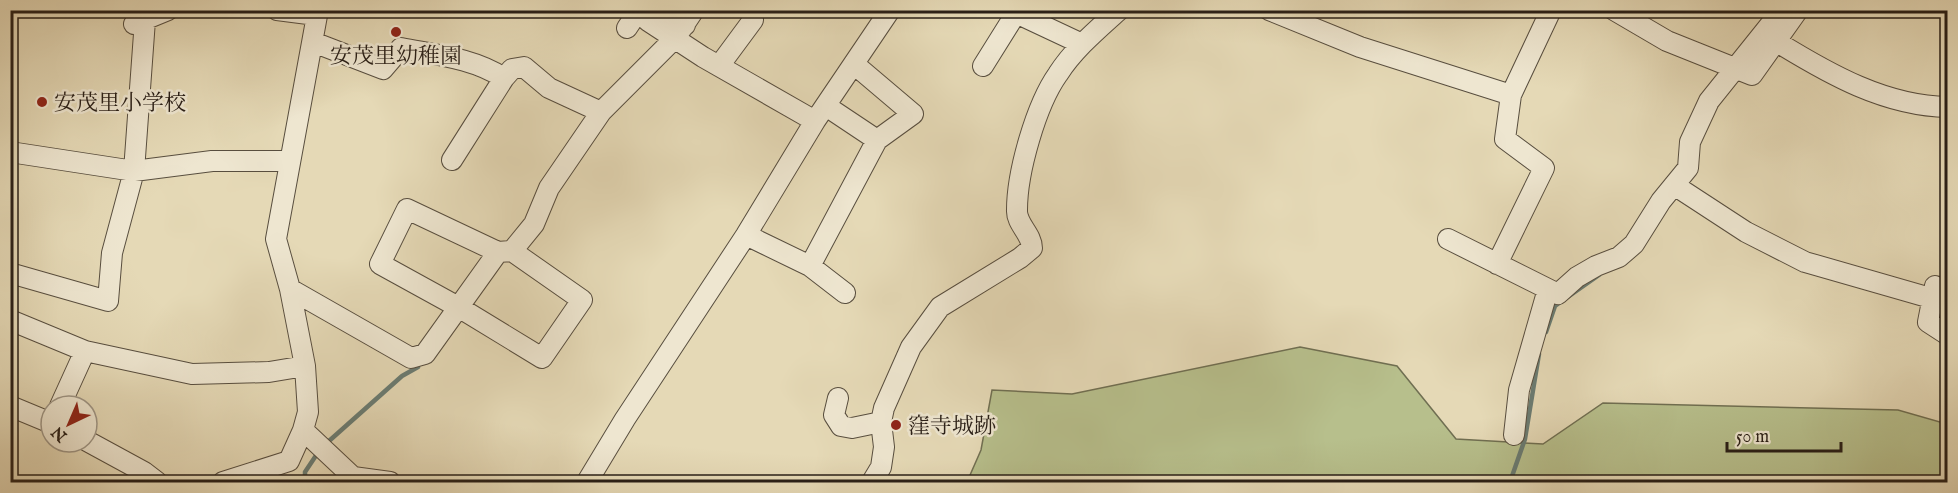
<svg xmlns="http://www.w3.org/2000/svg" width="1958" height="493" viewBox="0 0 1958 493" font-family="'IM FELL English','Noto Serif JP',serif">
<rect width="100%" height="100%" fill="#e5d9b6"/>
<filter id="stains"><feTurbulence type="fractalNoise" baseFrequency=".00333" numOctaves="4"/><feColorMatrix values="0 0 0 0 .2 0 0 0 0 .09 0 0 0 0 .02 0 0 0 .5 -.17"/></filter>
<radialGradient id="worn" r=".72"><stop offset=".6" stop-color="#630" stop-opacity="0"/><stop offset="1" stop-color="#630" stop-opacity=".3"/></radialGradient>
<!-- green -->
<path fill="#b7bf8c" stroke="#706f52" stroke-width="1.5" d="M 1300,347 L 1397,366 L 1456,439 L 1543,444 L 1603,403 L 1898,410 L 1947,424 L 1947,482 L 967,482 L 981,450 L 992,390 L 1072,394 Z"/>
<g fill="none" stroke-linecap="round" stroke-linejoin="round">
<!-- stream -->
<path stroke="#6a7c73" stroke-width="4.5" d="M 1546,332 L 1555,306 L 1599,275
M 329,441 L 402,376 L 418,367
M 305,482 L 305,472 L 319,451
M 1510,482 L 1525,439 L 1539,354"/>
<defs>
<path id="minor" d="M 277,10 L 316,15
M 663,10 L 685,25
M 1269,10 L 1360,47 L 1511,95 L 1551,10
M 1614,10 L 1667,41 L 1752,75 L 1798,10
M 1016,13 L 1082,44
M 648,21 L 703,57 L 815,121
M 134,24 L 168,10
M 627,28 L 639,10
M 313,42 L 383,69 L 401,48 C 437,55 473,58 504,78 L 512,69 L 524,67 L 549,88 L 601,112
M 1777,42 C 1829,74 1885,106 1948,107
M 719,66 L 753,20
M 983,66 L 1018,10
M 826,106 L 877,140
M 10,152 L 134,171 L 212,161 L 289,161
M 452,160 L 504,78
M 1674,185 L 1746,232 L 1805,262 L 1934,299
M 407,209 L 498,252 L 512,251 L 582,300 L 542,358 L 460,308 L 380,264 Z
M 746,235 L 810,266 L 845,293
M 1448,239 L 1558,294 L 1577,277 L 1596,266 L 1619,257 L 1634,244 L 1661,201 L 1688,168 L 1690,142 L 1709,101 L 1782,10
M 512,251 L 534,224 L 549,188 L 601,112 L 676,37 L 694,10
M 1497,264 L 1544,168 L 1505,139 L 1511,95
M 810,266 L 877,140 L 913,114 L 854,64
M 10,273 L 108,301 L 112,253 L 134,171 L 145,20
M 1935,286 L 1928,322 L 1948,335
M 290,289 L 411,358 L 425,354 L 498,252
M 10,320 L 85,351 L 192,374 L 269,372 L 305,366
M 838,398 L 834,415 L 841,426 L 852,428 L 881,422
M 10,406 L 51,423
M 60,406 L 85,351
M 303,430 L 353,477 L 390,482
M 1514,435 L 1519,390 L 1548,289
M 87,441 L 144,472 L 157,482
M 223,482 L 289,461 L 303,430 L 308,412 L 305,366 L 290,289 L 276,239 L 318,10
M 587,482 L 625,419 L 746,235 L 815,121 L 890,10
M 872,482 L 881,467 L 884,447 L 881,422 L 884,408 L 911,347 L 940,307 L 1020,258 L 1032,248 C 1032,234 1016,224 1017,210 C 1017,172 1036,105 1058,74 C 1074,49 1097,30 1119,10"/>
</defs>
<!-- minor casing -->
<use href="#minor" stroke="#584e3f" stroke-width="22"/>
<!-- minor -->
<use href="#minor" stroke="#eee6d0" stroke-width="20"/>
</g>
<!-- markers -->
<g fill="#8f2418" stroke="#eee6d0" stroke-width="2">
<circle cx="396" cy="32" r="6"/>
<circle cx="42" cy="102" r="6"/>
<circle cx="896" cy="425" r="6"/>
</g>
<g text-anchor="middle" stroke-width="5" stroke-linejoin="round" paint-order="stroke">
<!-- poi labels -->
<g font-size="22" fill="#291f17" stroke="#eee6d0" text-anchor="start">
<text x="396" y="63" text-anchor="middle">安茂里幼稚園</text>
<text x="54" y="110">安茂里小学校</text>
<text x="908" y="433">窪寺城跡</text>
</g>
</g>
<!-- margin -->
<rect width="1958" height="493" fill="none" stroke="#e5d9b6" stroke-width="36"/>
<rect x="12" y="12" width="1934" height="469" fill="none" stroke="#291f17" stroke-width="3"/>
<rect x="18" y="18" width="1922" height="457" fill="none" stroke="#291f17" stroke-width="1.5"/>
<!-- north arrow -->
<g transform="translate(69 424) rotate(224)"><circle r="28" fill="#eee6d0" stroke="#9f9686" stroke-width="1.5"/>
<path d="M0-4.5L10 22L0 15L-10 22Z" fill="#8f2418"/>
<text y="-9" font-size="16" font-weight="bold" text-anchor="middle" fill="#291f17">N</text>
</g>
<!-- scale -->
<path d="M1727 442v9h114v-9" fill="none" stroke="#291f17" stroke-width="3"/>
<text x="1736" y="442" font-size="18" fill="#291f17" stroke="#eee6d0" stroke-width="4.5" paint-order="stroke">50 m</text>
<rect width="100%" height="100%" filter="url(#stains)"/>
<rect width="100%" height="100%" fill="url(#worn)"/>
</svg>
